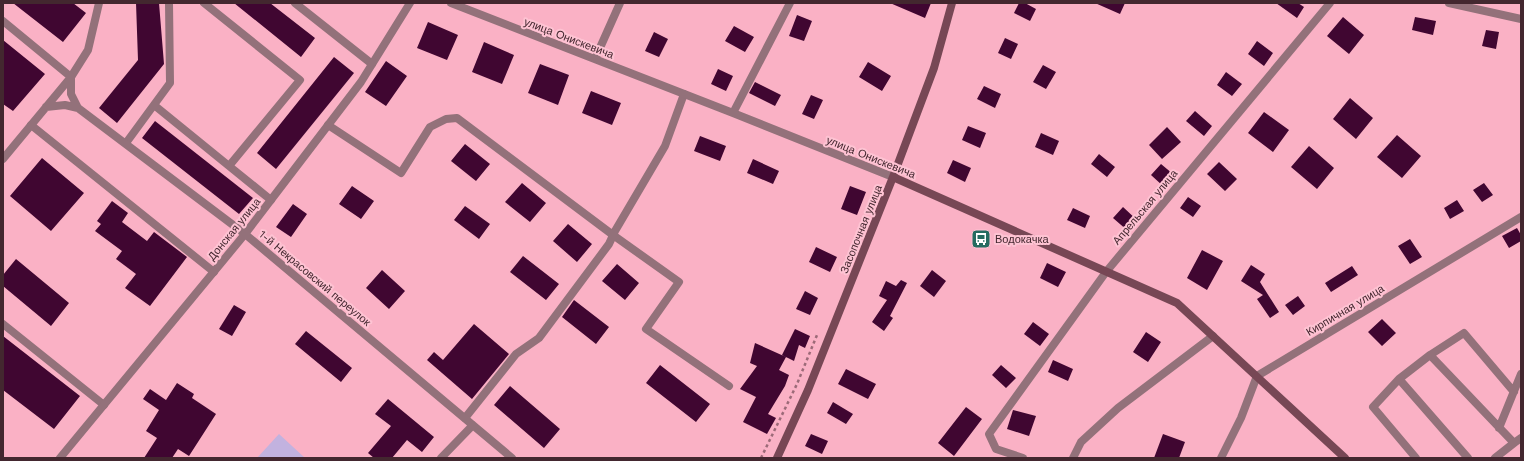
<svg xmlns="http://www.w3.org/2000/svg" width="1524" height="461" viewBox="0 0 1524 461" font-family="'Work Sans',sans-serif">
<rect width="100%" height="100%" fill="#fab1c5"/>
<!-- green -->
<path fill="#c2b2df" d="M 279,434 L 305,458 L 257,458 Z"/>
<!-- building -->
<path fill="#400631" d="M 13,3 L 73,3 L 86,13 L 63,42 Z
M 136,3 L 159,3 L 164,64 L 117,123 L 99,108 L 138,60 Z
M 234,3 L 270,3 L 315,38 L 301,57 Z
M 890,3 L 931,3 L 925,18 Z
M 1019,3 L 1025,3 L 1036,9 L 1030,21 L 1014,13 Z
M 1095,3 L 1125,3 L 1120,14 Z
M 1276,3 L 1298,3 L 1304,7 L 1297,18 Z
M 797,15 L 812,21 L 804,41 L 789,36 Z
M 1343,17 L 1364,35 L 1349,54 L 1327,36 Z
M 1415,17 L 1436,21 L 1433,35 L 1412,30 Z
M 428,22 L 458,35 L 447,60 L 417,48 Z
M 734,26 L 754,37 L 745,52 L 725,41 Z
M 1486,30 L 1499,32 L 1496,49 L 1482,46 Z
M 654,32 L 668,39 L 659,57 L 645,51 Z
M 1005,38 L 1018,44 L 1011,59 L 998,53 Z
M 3,40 L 45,74 L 13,111 L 3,104 Z
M 1257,41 L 1273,53 L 1264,66 L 1248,54 Z
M 484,42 L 514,55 L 502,84 L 472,72 Z
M 334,57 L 354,73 L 276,169 L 257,153 Z
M 386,61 L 407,76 L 386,106 L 365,92 Z
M 868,62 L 891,76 L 882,91 L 859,77 Z
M 540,64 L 569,75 L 558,105 L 528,93 Z
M 1043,65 L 1056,72 L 1046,89 L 1033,82 Z
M 718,69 L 733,76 L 726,91 L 711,84 Z
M 1226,72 L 1242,84 L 1232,96 L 1217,85 Z
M 755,82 L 781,95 L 775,106 L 749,93 Z
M 984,86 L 1001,94 L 995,108 L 977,99 Z
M 591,91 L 621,103 L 612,125 L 582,113 Z
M 811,95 L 823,100 L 814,119 L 802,114 Z
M 1350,98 L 1373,118 L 1356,139 L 1333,119 Z
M 1195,111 L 1212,126 L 1204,136 L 1186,121 Z
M 1264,112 L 1289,130 L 1273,152 L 1248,133 Z
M 155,121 L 253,198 L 239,214 L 142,138 Z
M 968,126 L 986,133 L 980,148 L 962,140 Z
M 1167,127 L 1181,142 L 1162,159 L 1149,145 Z
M 1041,133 L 1059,141 L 1053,155 L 1035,147 Z
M 1397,135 L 1421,156 L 1402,178 L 1377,157 Z
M 700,136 L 726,146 L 720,161 L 694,151 Z
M 465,144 L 490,164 L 476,181 L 451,161 Z
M 1309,146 L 1334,168 L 1317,189 L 1291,167 Z
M 1099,154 L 1115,167 L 1107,177 L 1091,164 Z
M 42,158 L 84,193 L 51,231 L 10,196 Z
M 753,159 L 779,171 L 773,184 L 747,173 Z
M 953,160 L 971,168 L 965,182 L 947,173 Z
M 1219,162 L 1237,179 L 1225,191 L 1207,174 Z
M 1161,164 L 1173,174 L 1163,186 L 1151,175 Z
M 522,183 L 546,203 L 530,222 L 505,202 Z
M 1484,183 L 1493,195 L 1482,202 L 1473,190 Z
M 352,186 L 374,201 L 361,219 L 339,204 Z
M 850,186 L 866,192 L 857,215 L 841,209 Z
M 1188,197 L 1201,206 L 1193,217 L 1180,208 Z
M 1457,200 L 1464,211 L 1450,219 L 1444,208 Z
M 112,201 L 128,213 L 122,222 L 147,241 L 154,232 L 187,257 L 150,306 L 125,288 L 136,274 L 116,259 L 122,251 L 95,231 L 101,224 L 97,221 Z
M 293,204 L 307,214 L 291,237 L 276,227 Z
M 465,206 L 490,224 L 479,239 L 454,220 Z
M 1123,207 L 1138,221 L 1128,231 L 1113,218 Z
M 1073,208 L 1090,216 L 1085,228 L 1067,220 Z
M 568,224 L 592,244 L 577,262 L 553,241 Z
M 1517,228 L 1521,235 L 1521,241 L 1509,248 L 1502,236 Z
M 1410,239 L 1422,257 L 1410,264 L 1398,246 Z
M 816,247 L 837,257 L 830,272 L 809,262 Z
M 1202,250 L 1223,261 L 1207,290 L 1187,278 Z
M 523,256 L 559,284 L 546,300 L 510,272 Z
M 16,259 L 69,303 L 51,326 L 3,286 L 3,275 Z
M 1047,263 L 1066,272 L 1058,287 L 1040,278 Z
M 617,264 L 639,283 L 625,300 L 602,281 Z
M 1251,265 L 1265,274 L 1260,282 L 1279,312 L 1270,318 L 1257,299 L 1263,295 L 1241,281 Z
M 1352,266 L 1358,275 L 1331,292 L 1325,283 Z
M 382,270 L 405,291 L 389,309 L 366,288 Z
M 932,270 L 946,281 L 934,297 L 920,286 Z
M 901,280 L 907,283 L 890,316 L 893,318 L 884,331 L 872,322 L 887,300 L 879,296 L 886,281 L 896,286 Z
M 805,291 L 818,298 L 810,315 L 796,309 Z
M 1298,296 L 1305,306 L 1293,315 L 1285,305 Z
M 574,300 L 609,327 L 596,344 L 562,317 Z
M 234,305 L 246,312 L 232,336 L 219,329 Z
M 1382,319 L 1396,333 L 1382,346 L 1368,332 Z
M 1033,322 L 1049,334 L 1040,346 L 1024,334 Z
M 474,324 L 509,354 L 472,399 L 427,360 L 434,352 L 443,360 Z
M 795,329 L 810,336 L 805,348 L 799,345 L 794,361 L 782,355 Z
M 306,331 L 352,368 L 341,382 L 295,344 Z
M 1146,332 L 1161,342 L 1148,362 L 1133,352 Z
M 3,336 L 80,396 L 54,429 L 3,390 Z
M 755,343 L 786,357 L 779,370 L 789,375 L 785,386 L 768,414 L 776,418 L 767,434 L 743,422 L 756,397 L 740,389 L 757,366 L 750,363 Z
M 1053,360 L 1073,369 L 1068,381 L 1048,372 Z
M 660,365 L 710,404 L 696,422 L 646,383 Z
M 1001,365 L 1016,378 L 1006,388 L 992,375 Z
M 846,369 L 876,384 L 868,399 L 838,384 Z
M 177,383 L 194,394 L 192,398 L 216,414 L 189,456 L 178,449 L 172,458 L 144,458 L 157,438 L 146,431 L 159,410 L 143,399 L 150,389 L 166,400 Z
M 510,386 L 560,429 L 544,448 L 494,405 Z
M 388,399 L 434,437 L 422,452 L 407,440 L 392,458 L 374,458 L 368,453 L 391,426 L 375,414 Z
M 833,402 L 853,414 L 846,424 L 827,413 Z
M 966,407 L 982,419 L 954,456 L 938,443 Z
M 1013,410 L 1036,416 L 1029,436 L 1007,429 Z
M 811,434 L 828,441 L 822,454 L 805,446 Z
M 1163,434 L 1185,442 L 1179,458 L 1154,458 Z"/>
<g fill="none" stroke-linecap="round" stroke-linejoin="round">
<!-- path -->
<path stroke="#9c6a78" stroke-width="2.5" stroke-dasharray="3 3" stroke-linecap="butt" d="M 761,458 L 797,384 L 817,335"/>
<!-- lane -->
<path stroke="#93717a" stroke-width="8" d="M 204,3 L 300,80 L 229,166 L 271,200
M 295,3 L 372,64
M 71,77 L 88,50 L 99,3
M 154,105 L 229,166
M 31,125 L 214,272
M 328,125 L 401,173 L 430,127 L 446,119 L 457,118 L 613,235 L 679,282 L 646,329 L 729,386
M 126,143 L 170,83 L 169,3
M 3,324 L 104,405
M 1430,355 L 1464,333 L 1514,392
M 1399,379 L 1468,458
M 465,418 L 516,354 L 539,338 L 609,244 L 615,231 L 665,146 L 684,94
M 1499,428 L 1521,374
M 1416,458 L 1373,407 L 1399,379 L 1430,355 L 1514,443 L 1521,438
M 1495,458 L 1514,443"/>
<!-- street -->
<path stroke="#93717a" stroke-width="8" d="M 451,3 L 733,113 L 893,177
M 1449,3 L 1521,19
M 3,21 L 71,77 L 71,94 L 78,108 L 245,234 L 512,458
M 595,59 L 620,3
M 46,107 L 65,105 L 78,108
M 733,113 L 790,3
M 3,159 L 71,77
M 60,458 L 245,234 L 361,82 L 410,3
M 441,458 L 473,425
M 1023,458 L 996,449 L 989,434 L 1106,272 L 1330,3
M 1073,458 L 1081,442 L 1118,408 L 1213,336
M 1221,458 L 1241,418 L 1257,376 L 1521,217"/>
<!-- secondary -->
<path stroke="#774755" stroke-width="8" d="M 893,177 L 1177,303 L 1345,458
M 777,458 L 808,390 L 893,177 L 934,68 L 952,3"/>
</g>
<!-- icons -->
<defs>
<symbol id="bus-square" viewBox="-11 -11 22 22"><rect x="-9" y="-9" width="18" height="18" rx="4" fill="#256b60" stroke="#fec3d3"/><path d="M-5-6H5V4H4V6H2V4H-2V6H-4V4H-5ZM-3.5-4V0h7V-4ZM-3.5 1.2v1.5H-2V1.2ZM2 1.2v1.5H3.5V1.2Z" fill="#fff"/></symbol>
</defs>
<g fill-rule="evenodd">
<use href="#bus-square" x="970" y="228" width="22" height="22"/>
</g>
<g text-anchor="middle" stroke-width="4" stroke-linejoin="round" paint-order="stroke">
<!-- street labels -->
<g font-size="11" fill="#43272f" stroke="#fec3d3">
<text transform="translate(569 38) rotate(21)" y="4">улица Онискевича</text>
<text transform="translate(871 157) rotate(22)" y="4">улица Онискевича</text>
<text transform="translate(1145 207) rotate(-50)" y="4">Апрельская улица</text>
<text transform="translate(234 229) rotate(-51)" y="4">Донская улица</text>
<text transform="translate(861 229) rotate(-68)" y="4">Засопочная улица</text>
<text transform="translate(315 278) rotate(40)" y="4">1-й Некрасовский переулок</text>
<text transform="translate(1345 310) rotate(-31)" y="4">Кирпичная улица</text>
</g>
<!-- poi labels -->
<g font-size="11" fill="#43272f" stroke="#fec3d3" text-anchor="start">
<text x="995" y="243">Водокачка</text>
</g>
</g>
<!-- border -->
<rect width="1524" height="461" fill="none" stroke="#43272f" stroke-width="8"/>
</svg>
